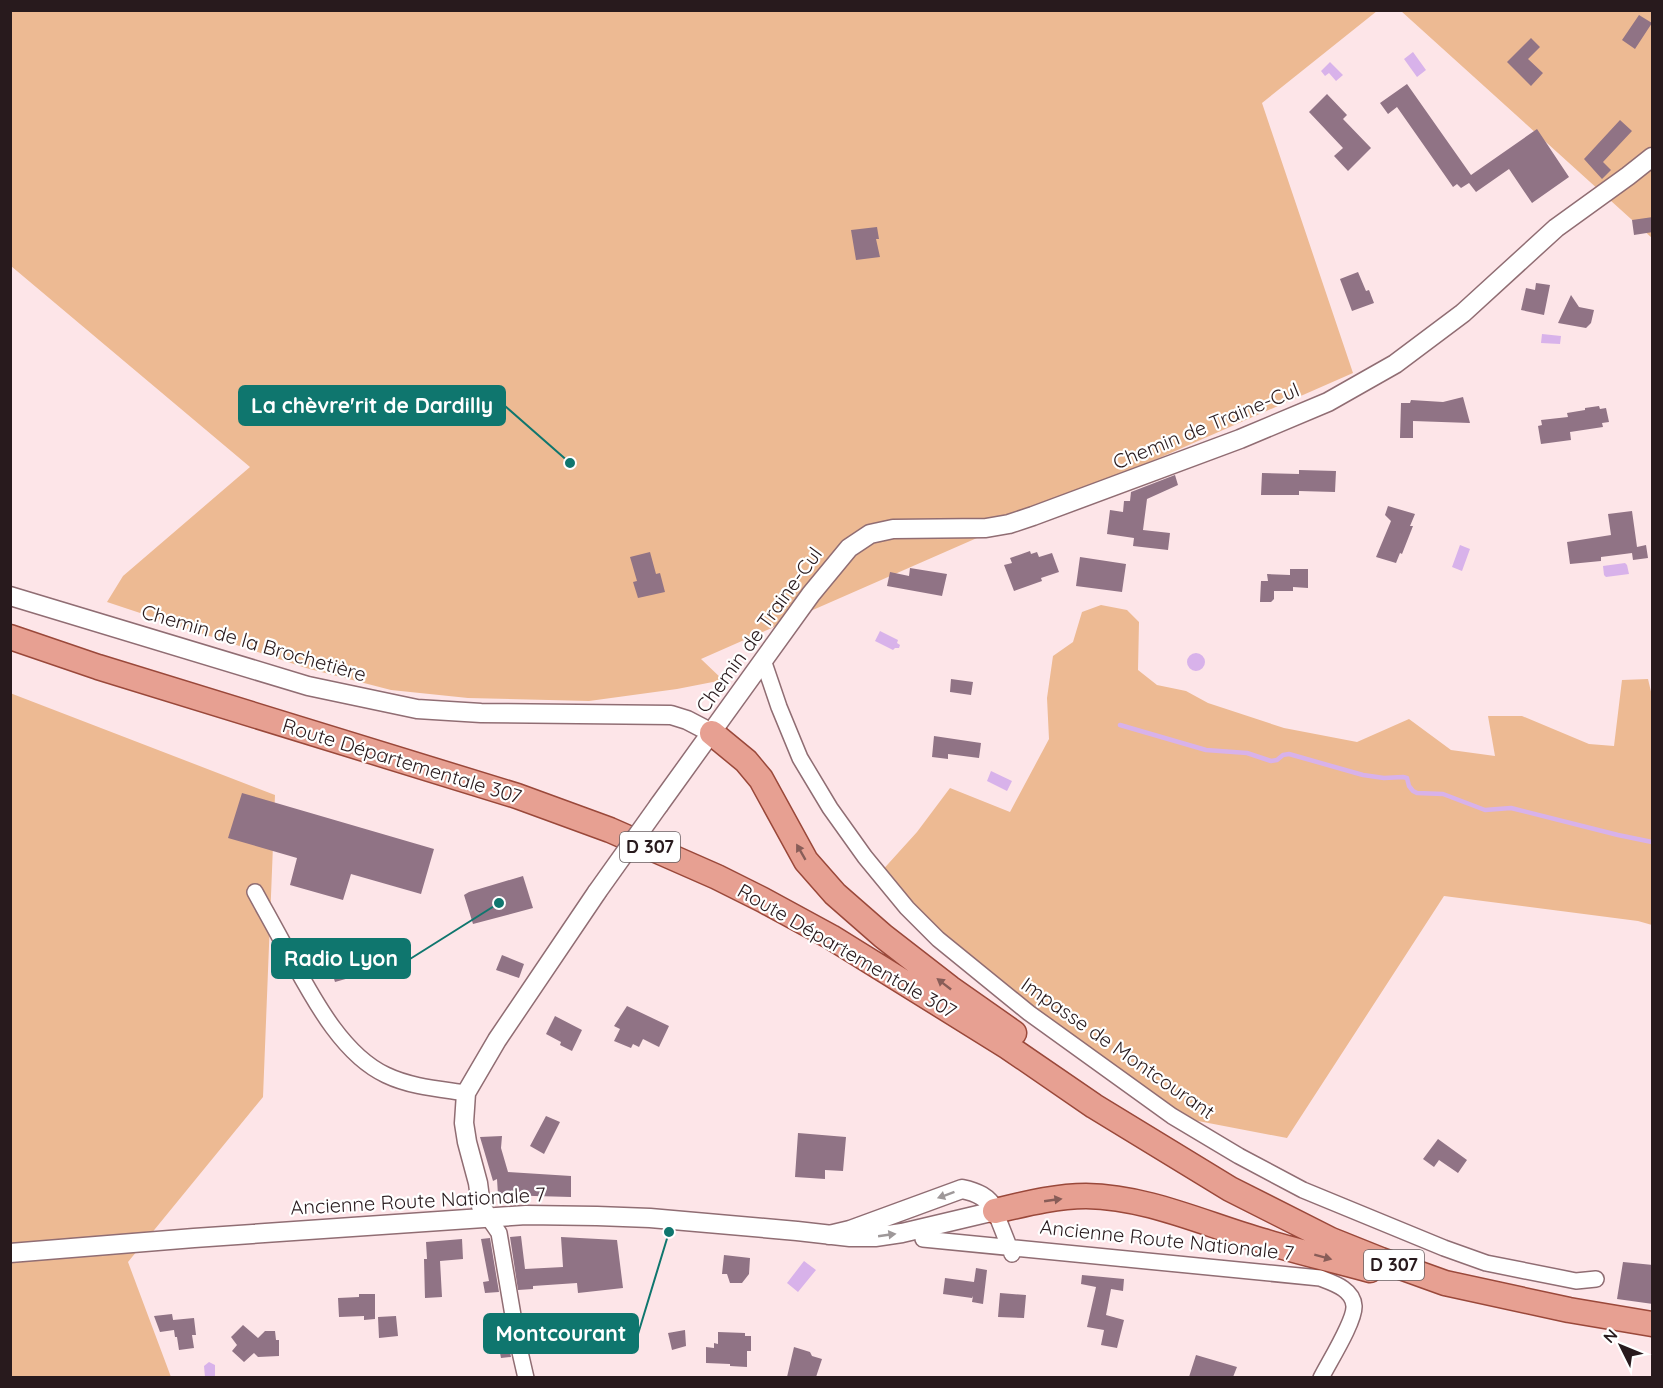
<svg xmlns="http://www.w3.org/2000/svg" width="1663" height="1388" viewBox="0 0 1663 1388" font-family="Quicksand,sans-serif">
<rect width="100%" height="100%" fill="#fde5e8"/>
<!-- green -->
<path fill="#edba93" d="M 10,11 L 1377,11 L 1262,103 L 1353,373 L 701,659 L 723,680 L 677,689 L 589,701 L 468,698 L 391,690 L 306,668 L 107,602 L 123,576 L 250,467 L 11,266 Z
M 1401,11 L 1652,11 L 1652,238 Z
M 1101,605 L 1127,610 L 1139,622 L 1138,670 L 1157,685 L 1186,691 L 1208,703 L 1284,728 L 1357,742 L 1409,719 L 1451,750 L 1495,756 L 1488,716 L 1522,716 L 1589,744 L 1614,746 L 1622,680 L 1648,679 L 1652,696 L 1652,925 L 1638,921 L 1444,896 L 1287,1138 L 1172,1116 L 962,959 L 879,874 L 917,832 L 950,788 L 1010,812 L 1049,739 L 1047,698 L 1053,656 L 1073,642 L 1082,612 Z
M 10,693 L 275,795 L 263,1097 L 128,1262 L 171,1377 L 11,1377 Z"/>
<!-- water -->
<path fill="#d8b2ea" d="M 1413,52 L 1426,70 L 1417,77 L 1404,59 Z
M 1330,62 L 1343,75 L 1336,81 L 1329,73 L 1325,76 L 1321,71 Z
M 1542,334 L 1561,336 L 1560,344 L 1541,343 Z
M 1460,545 L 1470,549 L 1462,571 L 1452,567 Z
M 1625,563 L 1627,565 L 1629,574 L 1606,577 L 1604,575 L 1603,566 Z
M 880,631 L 898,640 L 897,643 L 900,645 L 899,648 L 895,648 L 893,650 L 875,641 Z
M1187 662a9 9 0 1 1 18 0a9 9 0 1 1-18 0Z
M 991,771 L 1012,781 L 1007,791 L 987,781 Z
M 804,1261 L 816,1270 L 798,1292 L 787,1283 Z
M 209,1362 L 215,1365 L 215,1377 L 205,1377 L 204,1366 Z"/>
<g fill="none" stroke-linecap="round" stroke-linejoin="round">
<!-- stream -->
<path stroke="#d8b2ea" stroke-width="4.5" d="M 1120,725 L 1206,750 L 1247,753 L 1271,761 L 1277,760 L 1283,755 L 1289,754 L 1363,775 L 1384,778 L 1403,777 L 1407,778 L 1409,786 L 1413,791 L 1417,793 L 1443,794 L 1485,810 L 1511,808 L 1618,835 L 1652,842"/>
</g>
<!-- building -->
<path fill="#907385" d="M 1639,15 L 1652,23 L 1635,49 L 1622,40 Z
M 1531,38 L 1540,47 L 1528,59 L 1543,73 L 1531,86 L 1507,62 Z
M 1407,84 L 1471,175 L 1537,129 L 1569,177 L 1532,203 L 1509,169 L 1476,192 L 1469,183 L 1461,188 L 1457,184 L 1453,187 L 1397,107 L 1388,114 L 1380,103 Z
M 1327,94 L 1347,115 L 1343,119 L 1371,148 L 1348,171 L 1334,156 L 1343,148 L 1309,112 Z
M 1620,120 L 1632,131 L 1603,162 L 1611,170 L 1602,179 L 1584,159 Z
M 1653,217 L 1653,232 L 1634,235 L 1632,220 Z
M 877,227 L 879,239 L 876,239 L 880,257 L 856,260 L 851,230 Z
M 1358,272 L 1366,291 L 1369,290 L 1374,303 L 1352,311 L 1340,279 Z
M 1536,283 L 1550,285 L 1544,315 L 1521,310 L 1526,288 L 1535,290 Z
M 1571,295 L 1579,307 L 1594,310 L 1591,323 L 1586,328 L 1558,323 Z
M 1463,397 L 1470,423 L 1413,421 L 1413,438 L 1400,438 L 1401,403 L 1410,403 L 1411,400 L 1443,402 Z
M 1599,406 L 1600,409 L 1606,408 L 1609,422 L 1602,423 L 1603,427 L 1570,432 L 1571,440 L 1541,444 L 1538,426 L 1542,425 L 1541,420 L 1568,417 L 1567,413 L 1585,410 L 1585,408 Z
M 1299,470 L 1336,471 L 1335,492 L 1299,491 L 1299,495 L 1261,495 L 1262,473 L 1299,474 Z
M 1175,475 L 1178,485 L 1147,499 L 1143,530 L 1170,533 L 1168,550 L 1133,546 L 1134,538 L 1107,534 L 1110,510 L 1123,512 L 1124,501 L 1130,501 L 1131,492 Z
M 1388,506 L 1415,514 L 1410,526 L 1413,526 L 1402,554 L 1400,553 L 1396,563 L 1376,557 L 1391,521 L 1385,515 Z
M 1632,511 L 1637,547 L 1646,545 L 1648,558 L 1633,560 L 1632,553 L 1601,557 L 1601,561 L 1570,564 L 1567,542 L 1611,535 L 1608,514 Z
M 1030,551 L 1031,554 L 1037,552 L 1039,557 L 1052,553 L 1059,572 L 1041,578 L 1042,581 L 1014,591 L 1004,565 L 1012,563 L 1010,558 Z
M 650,552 L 656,574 L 660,573 L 665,592 L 638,598 L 633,582 L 637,581 L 630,557 Z
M 1080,557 L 1126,564 L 1122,592 L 1076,586 Z
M 910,568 L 947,574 L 942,596 L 887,586 L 890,572 L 909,576 Z
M 1290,569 L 1308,569 L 1308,588 L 1293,587 L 1293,591 L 1274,591 L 1274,599 L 1271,602 L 1260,602 L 1261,581 L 1268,581 L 1267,574 L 1290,575 Z
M 951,679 L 973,682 L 971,695 L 950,692 Z
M 934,736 L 981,743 L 979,758 L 948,754 L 948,759 L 932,757 Z
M 242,793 L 434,849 L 421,894 L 351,874 L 343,900 L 290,885 L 297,858 L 228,838 Z
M 523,876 L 533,908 L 473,924 L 464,895 L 469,892 Z
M 361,954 L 367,973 L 335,982 L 329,963 Z
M 502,955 L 524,964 L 519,978 L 496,970 Z
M 627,1006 L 669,1026 L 659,1047 L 643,1039 L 639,1047 L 633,1044 L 631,1048 L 614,1041 L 620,1029 L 614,1026 Z
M 555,1016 L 582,1030 L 572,1051 L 560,1045 L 561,1042 L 546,1034 Z
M 546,1116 L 560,1122 L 544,1154 L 530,1146 Z
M 798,1133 L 846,1137 L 843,1171 L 825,1170 L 825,1179 L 795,1177 Z
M 502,1136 L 501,1148 L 508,1172 L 571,1176 L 571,1197 L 498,1195 L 497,1179 L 493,1181 L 480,1137 Z
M 1438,1139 L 1467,1160 L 1458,1173 L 1439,1160 L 1434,1167 L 1423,1159 Z
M 521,1236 L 525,1269 L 563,1267 L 561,1237 L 617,1240 L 623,1288 L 578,1293 L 577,1283 L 533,1286 L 533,1289 L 518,1290 L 510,1237 Z
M 490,1238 L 499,1292 L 485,1293 L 483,1282 L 489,1281 L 481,1239 Z
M 462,1239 L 463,1259 L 440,1261 L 442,1297 L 425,1298 L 424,1259 L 427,1259 L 426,1242 Z
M 724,1255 L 750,1258 L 749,1274 L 742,1283 L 730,1283 L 727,1274 L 722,1274 Z
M 1623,1262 L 1653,1265 L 1653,1304 L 1617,1299 Z
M 976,1268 L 987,1270 L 983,1304 L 972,1302 L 973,1296 L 972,1298 L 943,1294 L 945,1278 L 974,1282 Z
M 1082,1275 L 1124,1279 L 1123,1291 L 1111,1289 L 1106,1315 L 1124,1320 L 1117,1348 L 1101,1345 L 1104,1330 L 1087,1327 L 1096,1287 L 1081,1284 Z
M 1000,1293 L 1026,1295 L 1024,1318 L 998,1317 Z
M 359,1294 L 375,1294 L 375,1319 L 364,1320 L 364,1316 L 339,1317 L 338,1298 L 359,1297 Z
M 172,1314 L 174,1325 L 173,1320 L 194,1318 L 196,1335 L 192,1335 L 194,1348 L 179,1350 L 177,1337 L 175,1337 L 174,1330 L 160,1332 L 154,1316 Z
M 396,1316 L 398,1336 L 379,1338 L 378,1317 Z
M 243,1325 L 258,1338 L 265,1331 L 275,1331 L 276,1340 L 279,1340 L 279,1356 L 258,1357 L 254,1353 L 244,1362 L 232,1351 L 237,1345 L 231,1337 Z
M 685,1330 L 686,1346 L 672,1350 L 668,1333 Z
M 506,1332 L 511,1357 L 501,1358 L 496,1334 Z
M 718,1332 L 745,1333 L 745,1336 L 751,1336 L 751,1351 L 747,1351 L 747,1367 L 730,1366 L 730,1364 L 706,1363 L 706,1347 L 714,1348 L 714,1343 L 718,1344 Z
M 794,1347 L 810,1352 L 812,1356 L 822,1359 L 816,1377 L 787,1377 Z
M 1196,1355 L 1237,1367 L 1233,1377 L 1189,1377 Z"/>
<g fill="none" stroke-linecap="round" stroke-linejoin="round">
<defs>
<path id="minor" d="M 763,660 L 779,707 L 800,758 L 830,808 L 865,857 L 907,908 L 938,939 L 1029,1013 L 1172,1116 L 1239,1156 L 1303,1190 L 1444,1248 L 1486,1263 L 1576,1281 L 1596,1279
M 255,892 C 267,914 280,937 292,960 C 314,1000 343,1055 386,1075 C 411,1087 440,1089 466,1093
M 995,1211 L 1012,1254
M 488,1217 L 499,1233 L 517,1339 L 526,1378
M 923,1239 L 1320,1278 C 1333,1283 1353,1289 1354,1306 C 1355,1321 1329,1362 1321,1378"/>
<path id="tertiary" d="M 10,596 L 308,686 L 417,709 L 481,713 L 671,715 L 687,720 L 712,733
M 659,805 L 811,594 L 849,548 L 870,534 L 893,529 L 986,528 L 1009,524 L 1033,516 L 1240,439 L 1328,402 L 1395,364 L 1463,313 L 1556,228 L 1628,176 L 1652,157
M 488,1217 L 481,1206 L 478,1183 L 467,1142 L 464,1123 L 466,1093 L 497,1040 L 597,892
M 10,1253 L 194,1238 L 526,1215 L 597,1216 L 650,1218 L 797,1231 L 850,1237 L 875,1237 L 902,1233 L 995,1211 C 989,1197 976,1192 962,1189 L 850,1230 L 829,1235"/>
<path id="primary" d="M 10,637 L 98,667 L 517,796 L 610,830 L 717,877 L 763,900 L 831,937 L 1008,1047 L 1094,1106 L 1230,1189 L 1331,1240 L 1381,1260 L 1445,1283 L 1569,1310 L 1652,1324
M 712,733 L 746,761 L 761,779 L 806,861 L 835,894 L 883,936 L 950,988 L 1014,1033
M 995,1211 C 1025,1204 1056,1196 1086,1196 C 1148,1197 1204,1224 1263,1241 C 1298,1252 1334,1260 1370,1270"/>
</defs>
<!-- minor casing -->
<use href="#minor" stroke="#906d73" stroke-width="18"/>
<!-- tertiary casing -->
<use href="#tertiary" stroke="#906d73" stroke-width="21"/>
<!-- primary casing -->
<use href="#primary" stroke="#9a483a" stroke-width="27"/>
<!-- minor -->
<use href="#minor" stroke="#fff" stroke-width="15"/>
<!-- tertiary -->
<use href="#tertiary" stroke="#fff" stroke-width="18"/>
<!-- primary -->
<use href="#primary" stroke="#e7a092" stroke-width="24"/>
<defs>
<path id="tertiary-bridge" d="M 597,892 L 659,805"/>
</defs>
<!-- tertiary-bridge casing -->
<use href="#tertiary-bridge" stroke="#906d73" stroke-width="21" stroke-linecap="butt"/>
<!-- tertiary-bridge -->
<use href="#tertiary-bridge" stroke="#fff" stroke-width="18"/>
</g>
<!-- one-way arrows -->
<defs><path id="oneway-solid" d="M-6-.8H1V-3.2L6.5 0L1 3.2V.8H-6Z" transform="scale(1.5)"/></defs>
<g fill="#885d58">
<use href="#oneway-solid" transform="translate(801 852) rotate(-120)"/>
<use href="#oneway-solid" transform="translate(944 984) rotate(-142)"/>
<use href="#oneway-solid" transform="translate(1053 1200) rotate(-8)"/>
<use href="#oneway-solid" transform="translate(1323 1257) rotate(15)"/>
</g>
<g fill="#9e9899">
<use href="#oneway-solid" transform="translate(946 1195) rotate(160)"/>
<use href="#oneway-solid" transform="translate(887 1235) rotate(-8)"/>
</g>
<g text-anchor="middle" stroke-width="4.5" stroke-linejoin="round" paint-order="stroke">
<!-- shield labels -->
<g fill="#fff" stroke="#685f61" stroke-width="1.5">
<rect x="620" y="832" width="60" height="30" rx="4.5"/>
<rect x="1364" y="1250" width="60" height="30" rx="4.5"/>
</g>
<g font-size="18" font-weight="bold" fill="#281a1d">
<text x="650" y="853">D 307</text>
<text x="1394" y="1271">D 307</text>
</g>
<!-- street labels -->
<g font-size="20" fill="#281a1d" stroke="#fff">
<text transform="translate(1206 426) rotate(-22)" y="7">Chemin de Traine-Cul</text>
<text transform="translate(759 630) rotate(-54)" y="7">Chemin de Traine-Cul</text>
<text transform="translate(254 643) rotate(16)" y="7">Chemin de la Brochetière</text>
<text transform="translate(402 761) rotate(17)" y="7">Route Départementale 307</text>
<text transform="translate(847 951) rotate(30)" y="7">Route Départementale 307</text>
<text transform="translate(1118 1048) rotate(35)" y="7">Impasse de Montcourant</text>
<text transform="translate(418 1201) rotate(-3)" y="7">Ancienne Route Nationale 7</text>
<text transform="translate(1167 1240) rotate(6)" y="7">Ancienne Route Nationale 7</text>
</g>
</g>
<!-- callouts -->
<path fill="none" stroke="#0f766e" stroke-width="2" d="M570 463L505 406M499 903L410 959M669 1232L638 1334"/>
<g fill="#0f766e" stroke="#fff" stroke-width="2">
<circle cx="570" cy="463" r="6"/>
<circle cx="499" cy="903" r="6"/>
<circle cx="669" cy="1232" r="6"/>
</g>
<g fill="#0f766e" stroke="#0f766e" stroke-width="2">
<rect x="239" y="386" width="266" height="39" rx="6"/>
<rect x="272" y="939" width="138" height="39" rx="6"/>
<rect x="484" y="1314" width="154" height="39" rx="6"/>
</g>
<g font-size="21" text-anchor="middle" font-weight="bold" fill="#fff">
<text x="372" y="413">La chèvre'rit de Dardilly</text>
<text x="341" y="966">Radio Lyon</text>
<text x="561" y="1341">Montcourant</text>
</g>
<!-- border -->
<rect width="1663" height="1388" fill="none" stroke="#281a1d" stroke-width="24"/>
<!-- north arrow -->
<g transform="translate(1621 1346) rotate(313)" stroke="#ffffff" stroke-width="4.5" paint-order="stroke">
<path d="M0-4.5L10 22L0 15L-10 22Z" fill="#281a1d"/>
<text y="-9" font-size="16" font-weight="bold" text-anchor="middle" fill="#281a1d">N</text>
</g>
</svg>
